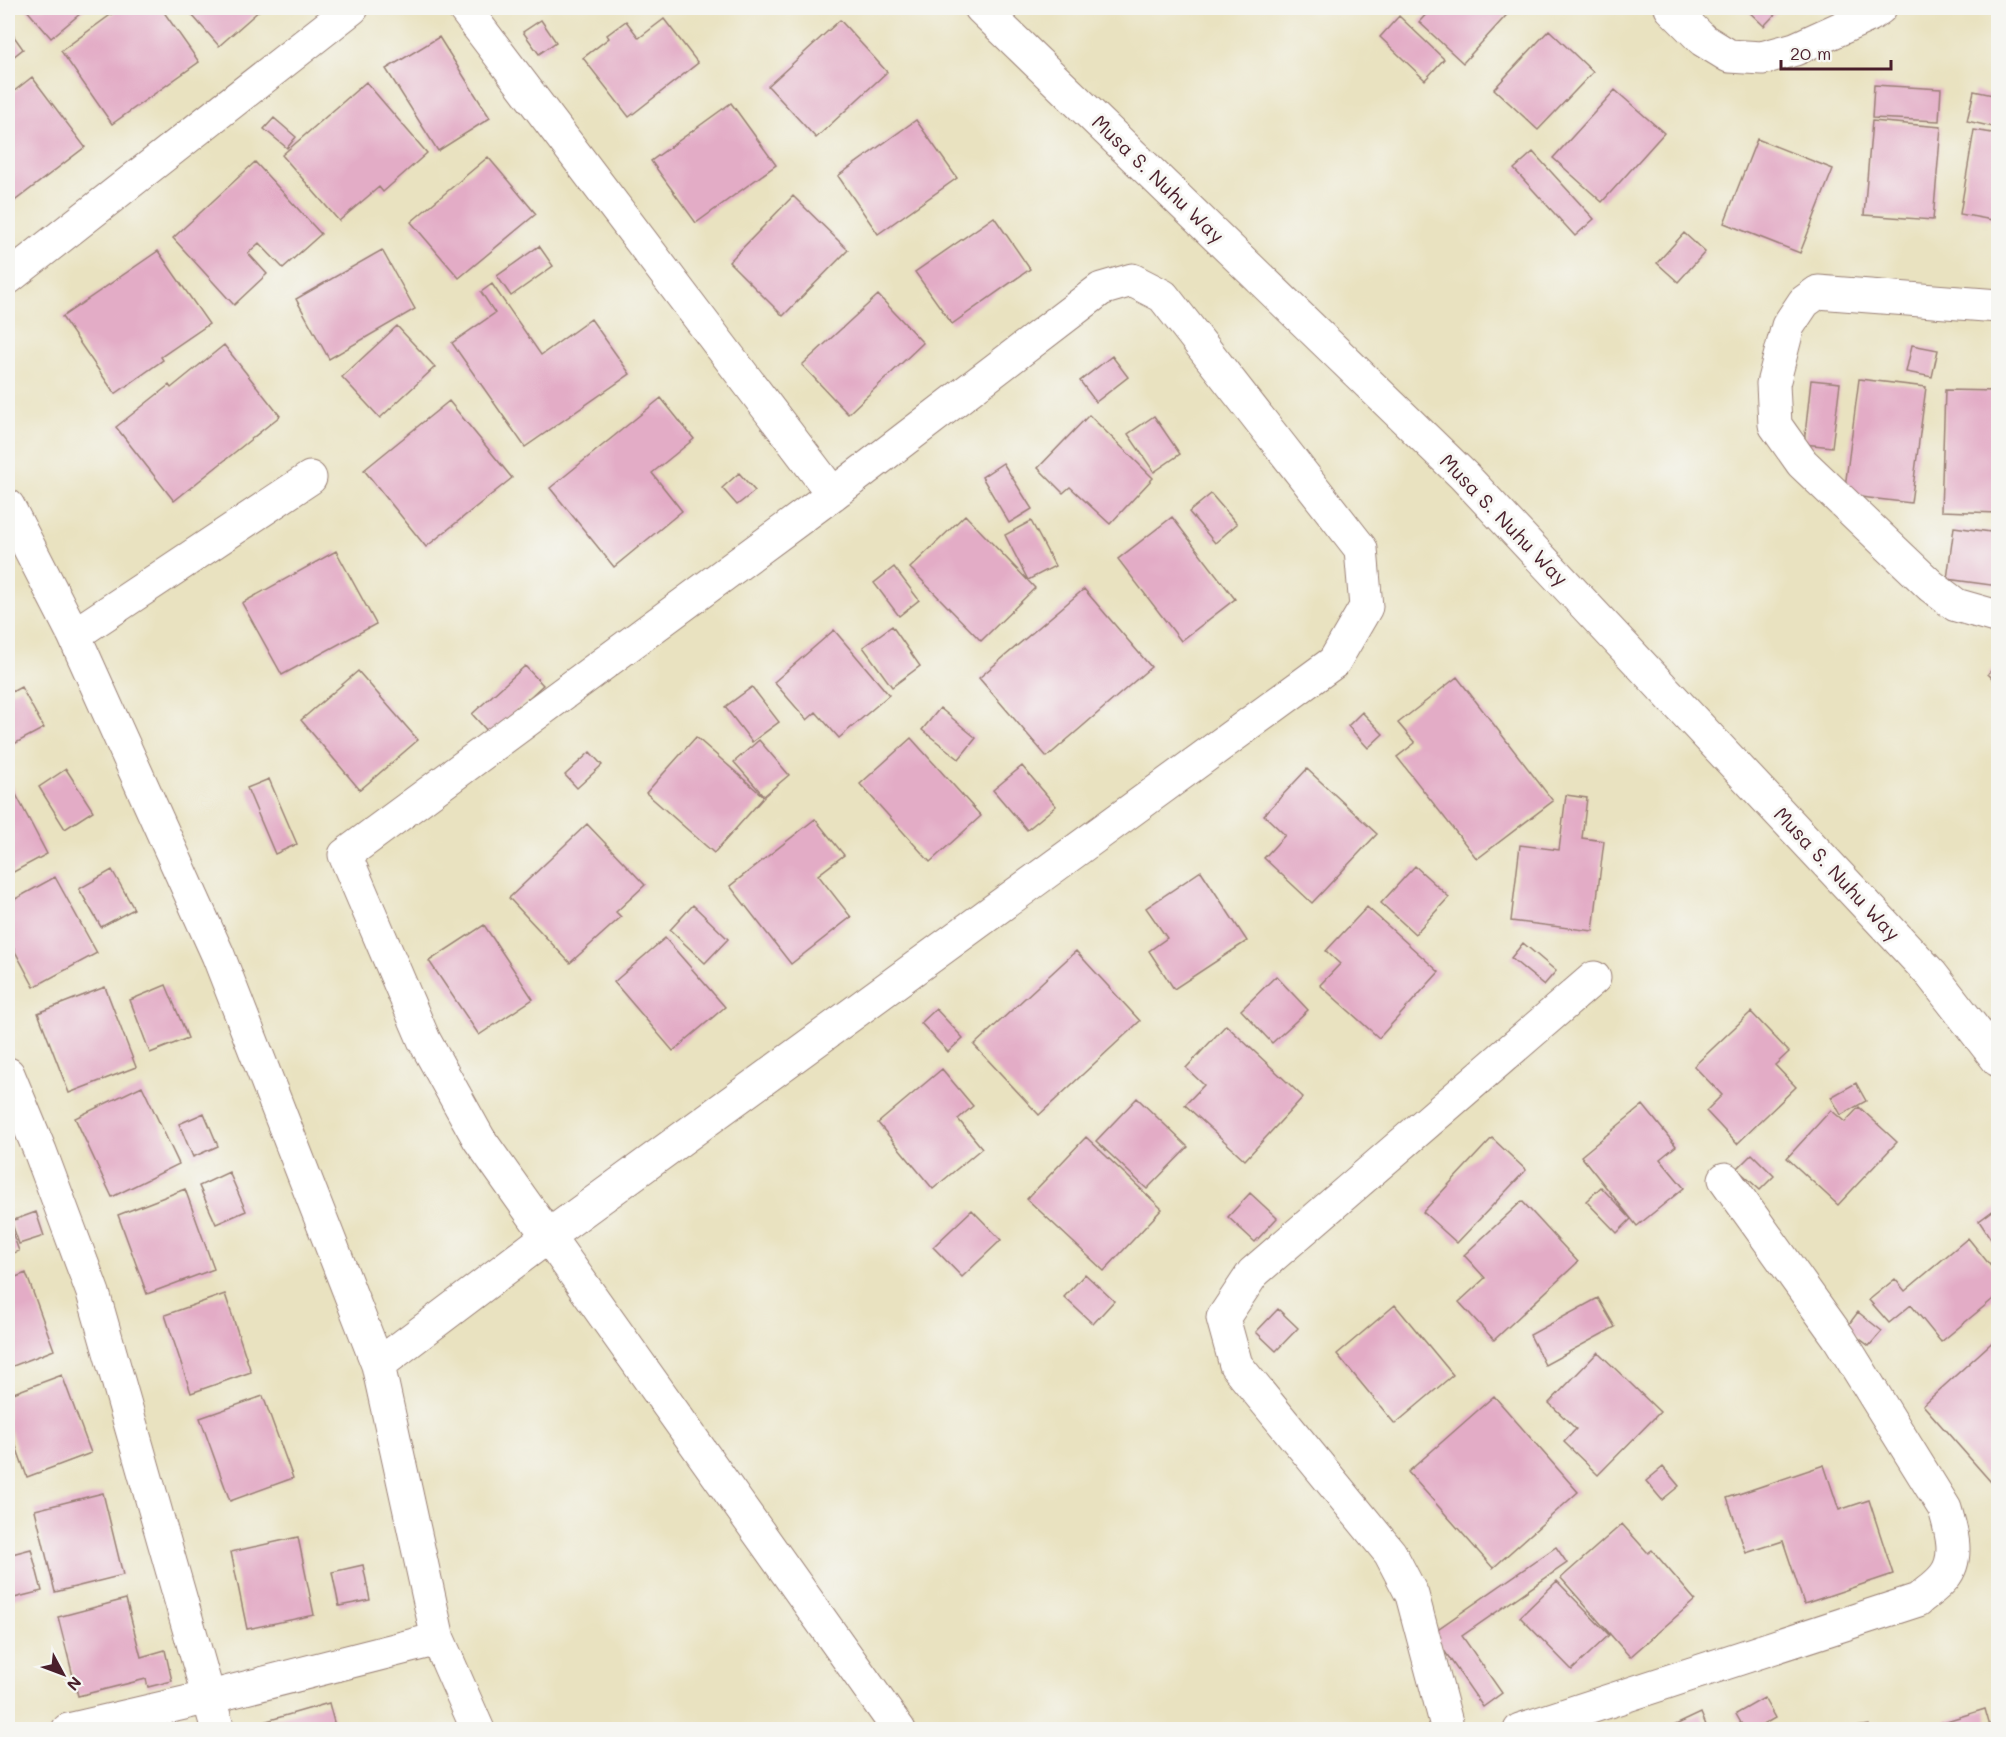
<svg xmlns="http://www.w3.org/2000/svg" width="2006" height="1737" viewBox="0 0 2006 1737" font-family="Mali,sans-serif">
<rect width="100%" height="100%" fill="#f6f6f2"/>
<filter id="ink" filterUnits="userSpaceOnUse"><feTurbulence type="fractalNoise" baseFrequency=".0167" numOctaves="2"/><feDisplacementMap in="SourceGraphic" scale="12" xChannelSelector="R" yChannelSelector="G"/><feConvolveMatrix kernelMatrix="1 2 1 2 8 2 1 2 1" color-interpolation-filters="sRGB"/></filter>
<filter id="wash" filterUnits="userSpaceOnUse"><feTurbulence type="fractalNoise" baseFrequency=".008" numOctaves="4" result="noise"/><feDisplacementMap in="SourceGraphic" scale="24" xChannelSelector="R" yChannelSelector="G"/><feGaussianBlur stdDeviation="1.35" result="paint"/><feColorMatrix in="noise" values="0 0 0 0 0 0 0 0 0 0 0 0 0 0 0 0 0 1.4 0 .05"/><feComposite in="paint" operator="in"/></filter>
<g filter="url(#wash)">
<rect width="100%" height="100%" fill="#e9e2c0"/>
<g id="blocks">
<!-- building -->
<path fill="#e3acc6" d="M 25,8 L 87,8 L 51,38 Z
M 120,8 L 161,8 L 199,62 L 112,124 L 61,51 Z
M 186,8 L 260,8 L 261,9 L 219,46 Z
M 1432,8 L 1513,8 L 1463,63 L 1419,22 Z
M 1745,8 L 1781,8 L 1764,26 Z
M 1399,16 L 1444,59 L 1425,80 L 1380,37 Z
M 664,19 L 698,63 L 629,117 L 583,58 L 609,38 L 607,35 L 626,21 L 639,38 Z
M 541,20 L 556,42 L 539,54 L 523,32 Z
M 840,20 L 887,72 L 816,138 L 768,86 Z
M 8,28 L 23,49 L 8,61 Z
M 1549,30 L 1593,72 L 1538,130 L 1494,89 Z
M 439,37 L 490,118 L 438,151 L 386,69 Z
M 32,77 L 85,147 L 8,206 L 8,96 Z
M 366,82 L 427,153 L 383,192 L 379,187 L 339,221 L 282,155 Z
M 1874,85 L 1941,89 L 1939,121 L 1872,118 Z
M 1615,90 L 1664,133 L 1602,202 L 1553,158 Z
M 1974,91 L 1998,96 L 1998,128 L 1967,121 Z
M 731,103 L 776,165 L 696,223 L 651,161 Z
M 274,118 L 296,137 L 287,148 L 264,129 Z
M 916,120 L 957,178 L 878,234 L 838,176 Z
M 1872,121 L 1941,127 L 1933,220 L 1864,215 Z
M 1974,130 L 1998,134 L 1998,221 L 1960,214 Z
M 1757,139 L 1833,169 L 1800,253 L 1724,223 Z
M 1533,152 L 1594,219 L 1575,236 L 1514,169 Z
M 488,157 L 536,214 L 459,278 L 411,222 Z
M 255,162 L 321,234 L 283,268 L 259,243 L 248,253 L 267,274 L 234,305 L 173,238 Z
M 793,196 L 848,250 L 783,316 L 729,262 Z
M 994,217 L 1030,269 L 952,324 L 915,272 Z
M 1684,233 L 1705,252 L 1678,282 L 1657,263 Z
M 539,246 L 553,266 L 511,296 L 497,276 Z
M 382,250 L 415,309 L 329,359 L 296,299 Z
M 158,251 L 209,324 L 161,357 L 163,360 L 115,394 L 62,317 Z
M 492,284 L 541,355 L 591,319 L 630,374 L 525,447 L 452,343 L 495,313 L 481,292 Z
M 878,295 L 923,343 L 848,414 L 802,365 Z
M 397,326 L 435,367 L 380,418 L 342,377 Z
M 224,345 L 280,416 L 174,501 L 116,427 L 169,385 L 171,388 Z
M 1912,345 L 1938,350 L 1932,377 L 1906,372 Z
M 1112,356 L 1128,377 L 1096,402 L 1080,381 Z
M 1859,379 L 1926,387 L 1911,503 L 1844,495 Z
M 1811,380 L 1840,383 L 1832,447 L 1804,444 Z
M 1945,390 L 1998,391 L 1998,513 L 1941,511 Z
M 661,398 L 694,439 L 652,473 L 682,511 L 614,567 L 550,488 Z
M 449,401 L 512,478 L 426,547 L 364,470 Z
M 1089,415 L 1153,478 L 1110,524 L 1070,487 L 1063,493 L 1038,468 Z
M 1154,416 L 1180,454 L 1154,472 L 1128,434 Z
M 1003,463 L 1032,509 L 1009,523 L 982,477 Z
M 739,473 L 755,491 L 737,505 L 722,488 Z
M 1211,494 L 1237,524 L 1215,543 L 1189,512 Z
M 965,515 L 1035,588 L 981,641 L 910,568 Z
M 1172,517 L 1235,599 L 1181,641 L 1118,559 Z
M 1031,521 L 1055,566 L 1028,580 L 1005,535 Z
M 1954,527 L 1998,533 L 1998,586 L 1947,579 Z
M 336,551 L 376,624 L 282,675 L 242,603 Z
M 894,567 L 919,600 L 899,616 L 874,583 Z
M 1084,589 L 1151,667 L 1047,757 L 979,678 Z
M 892,626 L 920,666 L 892,687 L 863,647 Z
M 834,630 L 889,695 L 839,738 L 816,712 L 807,720 L 774,682 Z
M 1998,664 L 1998,684 L 1988,674 Z
M 525,666 L 543,685 L 490,734 L 472,714 Z
M 358,671 L 418,740 L 360,790 L 301,720 Z
M 1457,677 L 1553,801 L 1477,859 L 1397,757 L 1415,743 L 1398,723 Z
M 21,687 L 44,728 L 14,744 L 8,733 L 8,694 Z
M 752,687 L 779,722 L 752,742 L 725,707 Z
M 940,708 L 976,738 L 959,759 L 922,730 Z
M 1362,712 L 1383,734 L 1368,748 L 1348,726 Z
M 696,737 L 764,797 L 714,853 L 646,793 Z
M 911,738 L 981,816 L 930,862 L 860,784 Z
M 759,740 L 789,775 L 764,796 L 734,762 Z
M 590,752 L 602,765 L 577,788 L 565,775 Z
M 1022,766 L 1056,806 L 1027,830 L 993,790 Z
M 66,769 L 93,811 L 65,829 L 39,787 Z
M 1307,769 L 1377,834 L 1312,903 L 1264,858 L 1285,835 L 1264,815 Z
M 269,779 L 297,844 L 275,854 L 247,788 Z
M 10,783 L 47,854 L 8,875 L 8,784 Z
M 1566,795 L 1587,798 L 1582,838 L 1604,841 L 1593,931 L 1511,921 L 1520,845 L 1559,850 Z
M 815,819 L 844,855 L 818,875 L 851,917 L 791,964 L 730,886 Z
M 587,824 L 645,885 L 616,912 L 621,917 L 570,963 L 509,898 Z
M 1415,866 L 1449,897 L 1415,934 L 1381,903 Z
M 112,870 L 134,909 L 101,927 L 79,889 Z
M 1201,871 L 1247,941 L 1174,989 L 1149,951 L 1167,938 L 1146,908 Z
M 55,877 L 97,953 L 34,987 L 8,938 L 8,903 Z
M 693,905 L 728,939 L 705,963 L 670,930 Z
M 1367,907 L 1439,972 L 1379,1038 L 1320,985 L 1340,964 L 1326,951 Z
M 484,925 L 533,999 L 479,1035 L 429,961 Z
M 665,938 L 725,1007 L 673,1051 L 614,982 Z
M 1523,943 L 1556,971 L 1544,985 L 1511,958 Z
M 1076,951 L 1140,1021 L 1039,1115 L 974,1045 Z
M 1276,976 L 1308,1010 L 1272,1043 L 1241,1010 Z
M 166,985 L 188,1038 L 150,1053 L 130,1000 Z
M 105,987 L 136,1067 L 69,1093 L 38,1013 Z
M 936,1009 L 963,1038 L 948,1052 L 921,1023 Z
M 1751,1012 L 1789,1052 L 1775,1065 L 1796,1087 L 1737,1144 L 1706,1111 L 1722,1095 L 1694,1066 Z
M 1226,1025 L 1303,1097 L 1245,1160 L 1185,1105 L 1204,1085 L 1186,1068 Z
M 942,1069 L 973,1106 L 958,1119 L 982,1148 L 933,1189 L 878,1123 Z
M 1856,1083 L 1866,1101 L 1841,1115 L 1831,1097 Z
M 142,1086 L 179,1164 L 112,1197 L 75,1118 Z
M 1137,1098 L 1188,1147 L 1147,1189 L 1096,1141 Z
M 1643,1105 L 1676,1146 L 1660,1159 L 1684,1188 L 1637,1226 L 1581,1156 Z
M 1859,1107 L 1897,1142 L 1838,1205 L 1787,1158 L 1831,1110 L 1845,1122 Z
M 204,1113 L 218,1146 L 193,1157 L 179,1124 Z
M 1086,1137 L 1162,1209 L 1104,1271 L 1027,1199 Z
M 1492,1138 L 1526,1170 L 1457,1243 L 1423,1212 Z
M 1752,1154 L 1774,1176 L 1760,1190 L 1737,1169 Z
M 229,1172 L 246,1211 L 216,1224 L 199,1186 Z
M 1601,1187 L 1631,1219 L 1617,1233 L 1586,1201 Z
M 185,1189 L 214,1269 L 147,1294 L 118,1215 Z
M 1250,1193 L 1277,1218 L 1255,1242 L 1228,1217 Z
M 1522,1201 L 1578,1262 L 1494,1340 L 1459,1302 L 1485,1278 L 1464,1255 Z
M 1998,1207 L 1998,1250 L 1979,1221 Z
M 972,1210 L 1001,1240 L 962,1277 L 933,1247 Z
M 36,1212 L 44,1236 L 19,1244 L 11,1221 Z
M 8,1221 L 19,1251 L 8,1255 Z
M 1968,1238 L 1998,1275 L 1998,1295 L 1941,1342 L 1911,1305 L 1889,1323 L 1869,1300 L 1895,1279 L 1905,1291 Z
M 26,1273 L 54,1350 L 8,1368 L 8,1280 Z
M 1085,1274 L 1114,1301 L 1093,1324 L 1064,1297 Z
M 225,1294 L 251,1372 L 191,1393 L 165,1315 Z
M 1598,1298 L 1615,1327 L 1545,1365 L 1530,1335 Z
M 1395,1305 L 1453,1375 L 1395,1424 L 1337,1354 Z
M 1278,1309 L 1298,1328 L 1276,1351 L 1256,1332 Z
M 1858,1312 L 1882,1331 L 1869,1346 L 1846,1328 Z
M 1998,1337 L 1998,1490 L 1923,1405 Z
M 1598,1352 L 1660,1412 L 1598,1475 L 1564,1442 L 1576,1429 L 1549,1403 Z
M 62,1375 L 91,1453 L 27,1477 L 8,1424 L 8,1395 Z
M 263,1396 L 293,1478 L 230,1501 L 200,1418 Z
M 1494,1396 L 1578,1492 L 1493,1568 L 1408,1472 Z
M 1824,1465 L 1839,1510 L 1869,1500 L 1893,1574 L 1804,1604 L 1783,1541 L 1746,1553 L 1727,1498 Z
M 1663,1467 L 1679,1486 L 1662,1500 L 1646,1481 Z
M 103,1493 L 123,1575 L 55,1592 L 35,1510 Z
M 1622,1524 L 1648,1553 L 1652,1550 L 1695,1600 L 1630,1657 L 1561,1578 Z
M 298,1537 L 314,1615 L 247,1629 L 231,1552 Z
M 1556,1547 L 1567,1563 L 1462,1636 L 1502,1693 L 1483,1707 L 1432,1633 Z
M 31,1549 L 42,1591 L 10,1599 L 8,1590 L 8,1555 Z
M 363,1565 L 370,1600 L 339,1606 L 332,1572 Z
M 1557,1581 L 1609,1635 L 1572,1670 L 1520,1617 Z
M 126,1599 L 141,1657 L 165,1650 L 172,1681 L 148,1687 L 146,1679 L 78,1696 L 58,1617 Z
M 1764,1698 L 1775,1718 L 1754,1730 L 1745,1730 L 1736,1714 Z
M 329,1703 L 336,1730 L 265,1730 L 263,1722 Z
M 1985,1709 L 1991,1730 L 1921,1730 L 1921,1729 Z
M 1701,1713 L 1708,1730 L 1665,1730 Z
M 1869,1725 L 1869,1730 L 1849,1730 L 1849,1728 Z"/>
</g>
</g>
<g filter="url(#ink)">
<use href="#blocks" fill-opacity="0" stroke="#9a8076" stroke-width="1.5"/>
<g fill="none" stroke-linecap="round" stroke-linejoin="round">
<defs>
<path id="street" d="M 464,8 L 833,494
M 1671,8 L 1703,40 L 1729,56 L 1762,58 L 1795,49 L 1870,15 L 1880,8
M 8,278 L 352,8
M 1998,306 L 1818,292 L 1804,302 L 1788,326 L 1773,384 L 1775,425 L 1802,463 L 1931,586 L 1956,605 L 1998,617
M 8,506 L 74,635 L 218,955 L 378,1365 L 438,1639 L 478,1730
M 74,635 L 310,478
M 8,1074 L 40,1151 L 93,1293 L 218,1730
M 378,1365 L 547,1237 L 1334,662 L 1366,607 L 1361,549 L 1163,296 L 1132,280 L 1101,289 L 833,494 L 345,855 L 424,1040 L 479,1139 L 899,1730
M 68,1730 L 210,1697 L 438,1639
M 1448,1730 L 1412,1595 L 1390,1553 L 1236,1365 L 1223,1318 L 1253,1273 L 1594,978
M 1520,1730 L 1918,1600 C 1926,1593 1937,1586 1944,1577 C 1960,1558 1951,1530 1945,1509 L 1839,1338 L 1725,1179"/>
<path id="secondary" d="M 981,8 L 1464,476 L 1931,974 L 1998,1060"/>
</defs>
<!-- street casing -->
<use href="#street" stroke="#9a8076" stroke-width="35"/>
<!-- secondary casing -->
<use href="#secondary" stroke="#9a8076" stroke-width="35"/>
<!-- street -->
<use href="#street" stroke="#fff" stroke-width="33"/>
<!-- secondary -->
<use href="#secondary" stroke="#fff" stroke-width="33"/>
</g>
</g>
<g text-anchor="middle" stroke-width="6" stroke-linejoin="round" paint-order="stroke">
<!-- street labels -->
<g font-size="20" fill="#4a1f2b" stroke="#f6f6f2">
<text transform="translate(1158 179) rotate(44)" y="7">Musa S. Nuhu Way</text>
<text transform="translate(1504 520) rotate(46)" y="7">Musa S. Nuhu Way</text>
<text transform="translate(1837 874) rotate(47)" y="7">Musa S. Nuhu Way</text>
</g>
</g>
<!-- margin -->
<rect width="2006" height="1737" fill="none" stroke="#f6f6f2" stroke-width="30"/>
<!-- north arrow -->
<g transform="translate(63 1674) rotate(131)" stroke="#f6f6f2" stroke-width="4.5" paint-order="stroke">
<path d="M0-4.5L10 22L0 15L-10 22Z" fill="#4a1f2b"/>
<text y="-9" font-size="16" font-weight="bold" text-anchor="middle" fill="#4a1f2b">N</text>
</g>
<!-- scale -->
<path d="M1781 60v9h110v-9" fill="none" stroke="#4a1f2b" stroke-width="3"/>
<text x="1790" y="60" font-size="18" fill="#4a1f2b" stroke="#f6f6f2" stroke-width="4.5" paint-order="stroke">20 m</text>
</svg>
